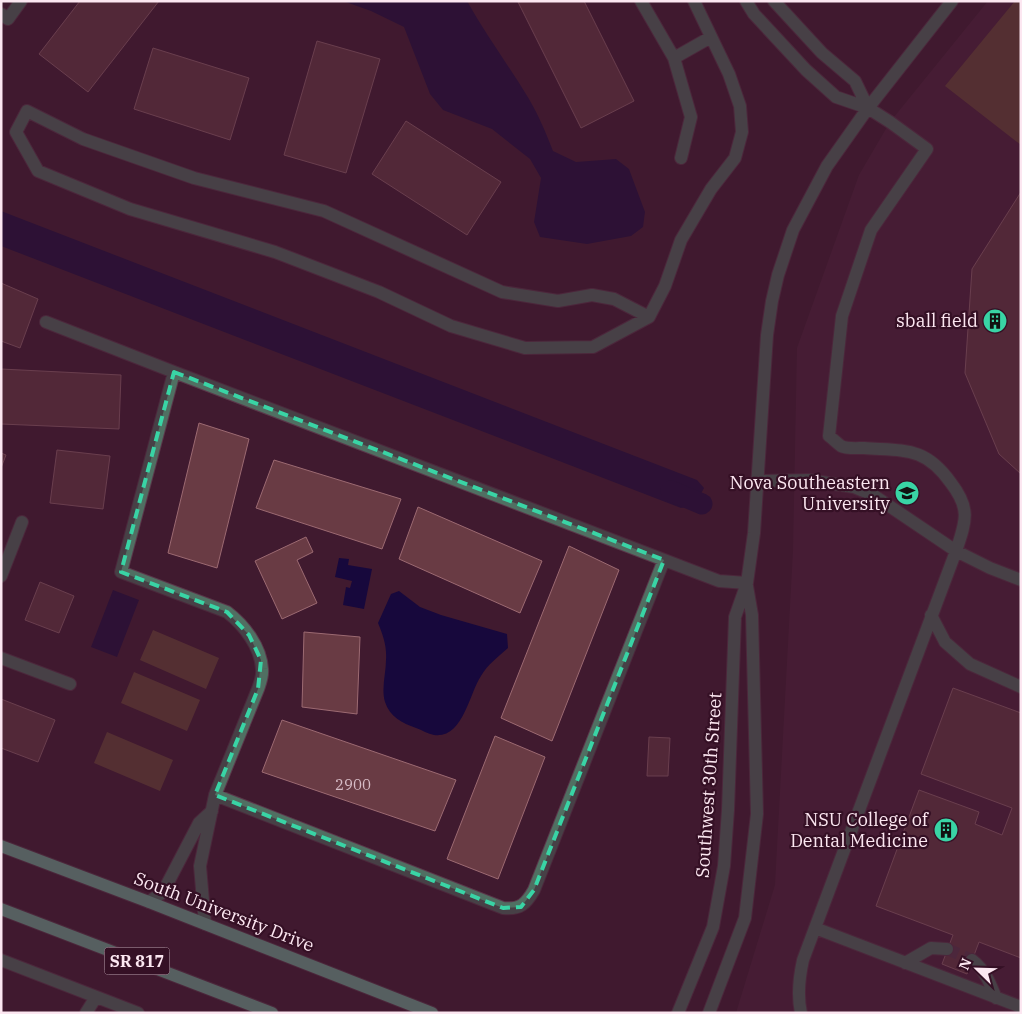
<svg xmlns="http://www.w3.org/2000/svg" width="1022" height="1014" viewBox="0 0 1022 1014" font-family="'IBM Plex Serif',serif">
<rect width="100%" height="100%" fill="#401a2f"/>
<!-- built -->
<path fill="#4e213a" d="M 988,1 L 1021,1 L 1021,1013 L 736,1013 L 775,885 L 793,551 L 797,348 L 859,175 L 890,122 Z"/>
<!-- green -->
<path fill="#6e4936" d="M 1015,1 L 1021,1 L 1021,145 L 945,86 Z
M 153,630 L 219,658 L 206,689 L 140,660 Z
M 134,672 L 200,700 L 187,731 L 121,703 Z
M 107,732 L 173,760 L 160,791 L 94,763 Z"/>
<!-- water -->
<path fill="#17083c" d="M 343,1 L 467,1 C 486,35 509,66 529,99 C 539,116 546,133 553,151 L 576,162 L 616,159 L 629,169 L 645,212 L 643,227 L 631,236 L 587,244 L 540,237 L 534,222 L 541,178 L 530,159 L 492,129 L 443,110 L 430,94 L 404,27 L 371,11 Z
M 1,211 L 697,480 L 704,488 L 695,505 L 681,508 L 1,246 Z
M 339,558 L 349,559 L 348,565 L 372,569 L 364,609 L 343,605 L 346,587 L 350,588 L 352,581 L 335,577 Z
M 113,590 L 139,600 L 117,657 L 91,647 Z
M 399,591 L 420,607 L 441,615 L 507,634 L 508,648 C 498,657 488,664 481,676 C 469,694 463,739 434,735 C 428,734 422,730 416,728 C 402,723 390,717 385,702 C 381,689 386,673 386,660 C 387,646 383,635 378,623 L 391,594 Z"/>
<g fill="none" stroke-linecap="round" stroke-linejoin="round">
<!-- canal -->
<path stroke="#17083c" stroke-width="21" d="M 671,491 L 702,504"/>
</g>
<!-- building -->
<path fill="#693b44" stroke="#9c6a72" d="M 80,1 L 159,1 L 88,92 L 39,54 Z
M 584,1 L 634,101 L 581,128 L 518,2 Z
M 317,41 L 380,59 L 346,173 L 284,155 Z
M 153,48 L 249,78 L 230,140 L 134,109 Z
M 406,121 L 501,182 L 467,235 L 372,174 Z
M 1021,192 L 1021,474 L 999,454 L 965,373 L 972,269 Z
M 1,283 L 38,299 L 20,348 L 1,341 Z
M 1,369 L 121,375 L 119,429 L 1,424 Z
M 199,423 L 249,439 L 217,568 L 168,553 Z
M 57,450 L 110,456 L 103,509 L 50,503 Z
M 1,453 L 6,455 L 1,468 Z
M 274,460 L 401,499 L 382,549 L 256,508 Z
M 418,507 L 542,561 L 520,613 L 399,559 Z
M 306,537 L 313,552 L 297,560 L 317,603 L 282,619 L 255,561 Z
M 569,546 L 619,570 L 552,741 L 501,718 Z
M 40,582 L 74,596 L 59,633 L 25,620 Z
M 304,632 L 360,637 L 357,714 L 302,707 Z
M 953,688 L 1021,713 L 1021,958 L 979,942 L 967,974 L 942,964 L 953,935 L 876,906 L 919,790 L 979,812 L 975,824 L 1002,835 L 1012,808 L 921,774 Z
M 1,699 L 55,720 L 38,762 L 1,748 Z
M 282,720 L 456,780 L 435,831 L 262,772 Z
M 495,736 L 545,757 L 498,879 L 447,859 Z
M 649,737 L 670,738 L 668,776 L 647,776 Z"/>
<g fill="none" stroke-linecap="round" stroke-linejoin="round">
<!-- minor-tunnel -->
<path stroke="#5c394c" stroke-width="12" stroke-dasharray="12 6" stroke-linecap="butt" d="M 947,949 L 972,960"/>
<defs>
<path id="minor" d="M 641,1 L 674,58 L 711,37
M 746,1 L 754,14 L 806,70 L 836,97 L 868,108 L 890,122 L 927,149 L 871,230 L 842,316 L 829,436 C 833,439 837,443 841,446 C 846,449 857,448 864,448 C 904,451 925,446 951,483 C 971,509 966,521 956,551 L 803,960 C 799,978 797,995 801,1013
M 774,1 L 822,53 L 855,81 L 868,108
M 1,14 L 8,19 L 21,1
M 674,58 L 691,117 L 681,158
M 649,317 L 614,299 L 592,295 L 558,301 L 502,292 L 324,211 L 194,178 L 83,139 L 27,111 L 16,132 L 38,171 L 130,209 L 275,252 L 379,292 L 451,326 L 525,348 L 593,347 L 649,317 L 665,286 L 681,240 L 711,189 L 735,158 L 742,132 L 740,106 L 729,74 L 694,1
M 46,322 L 174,372
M 757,481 L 809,480 L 854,487 L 873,495 L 956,551 L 990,568 L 1021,580
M 1,576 L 22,522
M 931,615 L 945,642 L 970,664 L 1021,687
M 1,658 L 70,684
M 215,795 L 503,908 C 520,910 526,904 534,890 L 664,560
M 149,902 L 163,892 L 199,823 L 212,811
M 205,924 L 200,866 L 215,795 L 258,689 C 260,683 263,676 262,669 C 261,647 244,625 227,612 L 121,572 L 174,372 L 719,581 L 747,583
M 815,928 L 1021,1007
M 1,960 L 138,1013
M 972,960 C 985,970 990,983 996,998
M 905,963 L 931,948 L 947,949
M 86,1013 L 96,997
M 678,1013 L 713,927 L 724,866 L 728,810 L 735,617 L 747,583 L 754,533 L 767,335 L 772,301 L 778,275 L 793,230 L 827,166 L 868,108 L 952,1
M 709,1013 L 745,918 L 757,814 L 752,615 L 747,586"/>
<path id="major" d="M 1,846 L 149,902 L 432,1013
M 1,909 L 272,1013"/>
</defs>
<!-- minor casing -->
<use href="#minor" stroke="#5a374a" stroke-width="14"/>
<!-- major casing -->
<use href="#major" stroke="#5a374a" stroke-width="14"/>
<!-- minor -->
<use href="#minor" stroke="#506f62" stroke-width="12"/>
<!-- major -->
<use href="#major" stroke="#71b49b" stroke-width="12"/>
</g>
<!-- marked area -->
<path d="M0 0H1022V1014H0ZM 174,372 L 664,560 L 534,890 L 521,907 L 503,908 L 215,795 L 258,689 L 261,660 L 249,635 L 227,612 L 121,572 Z" fill="#401a2f" fill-opacity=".55" fill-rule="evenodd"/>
<path fill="none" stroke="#39d4a5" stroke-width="4" stroke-dasharray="10 6" stroke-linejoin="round" d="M 174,372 L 664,560 L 534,890 L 521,907 L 503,908 L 215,795 L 258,689 L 261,660 L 249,635 L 227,612 L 121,572 Z"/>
<!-- icons -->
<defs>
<symbol id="building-disc" viewBox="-11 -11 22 22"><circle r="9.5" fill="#39d4a5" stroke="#351025"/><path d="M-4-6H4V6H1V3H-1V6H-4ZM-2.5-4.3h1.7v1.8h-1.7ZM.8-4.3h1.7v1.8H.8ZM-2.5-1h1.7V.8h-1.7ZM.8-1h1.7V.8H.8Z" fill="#111"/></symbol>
<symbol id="university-disc" viewBox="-11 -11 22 22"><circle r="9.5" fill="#39d4a5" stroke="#351025"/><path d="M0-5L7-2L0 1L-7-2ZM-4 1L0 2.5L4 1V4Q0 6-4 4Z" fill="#111"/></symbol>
</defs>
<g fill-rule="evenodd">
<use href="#building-disc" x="981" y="307" width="28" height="28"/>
<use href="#university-disc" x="893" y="479" width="28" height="28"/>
<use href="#building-disc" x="932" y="816" width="28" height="28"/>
</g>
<g text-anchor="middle" stroke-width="4.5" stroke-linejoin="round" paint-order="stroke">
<!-- number labels -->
<g font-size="15" fill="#d7bcc6">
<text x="353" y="790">2900</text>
</g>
<!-- shield labels -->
<rect fill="#351025" stroke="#c0a6b4" stroke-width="1" x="104.5" y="947.5" width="65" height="27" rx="4"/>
<g font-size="16" font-weight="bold" fill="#fce7f1">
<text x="137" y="967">SR 817</text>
</g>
<!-- poi labels -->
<g font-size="18" fill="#fce7f1" stroke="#351025" text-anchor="end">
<text x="978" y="327">sball field</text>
<text x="890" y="489">Nova Southeastern<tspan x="890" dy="21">University</tspan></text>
<text x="928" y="826">NSU College of<tspan x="928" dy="21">Dental Medicine</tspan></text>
</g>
<!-- street labels -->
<g font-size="18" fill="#fce7f1" stroke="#351025">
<text transform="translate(709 785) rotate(-86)" y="6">Southwest 30th Street</text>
<text transform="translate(224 912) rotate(21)" y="6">South University Drive</text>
</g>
</g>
<!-- border -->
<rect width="1022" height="1014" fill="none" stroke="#fce7f1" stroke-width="5"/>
<!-- north arrow -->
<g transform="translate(977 969) rotate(293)" stroke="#351025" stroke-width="4" paint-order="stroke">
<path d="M0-4L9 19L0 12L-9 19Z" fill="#fce7f1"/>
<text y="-8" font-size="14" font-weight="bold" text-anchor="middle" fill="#fce7f1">N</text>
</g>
</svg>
